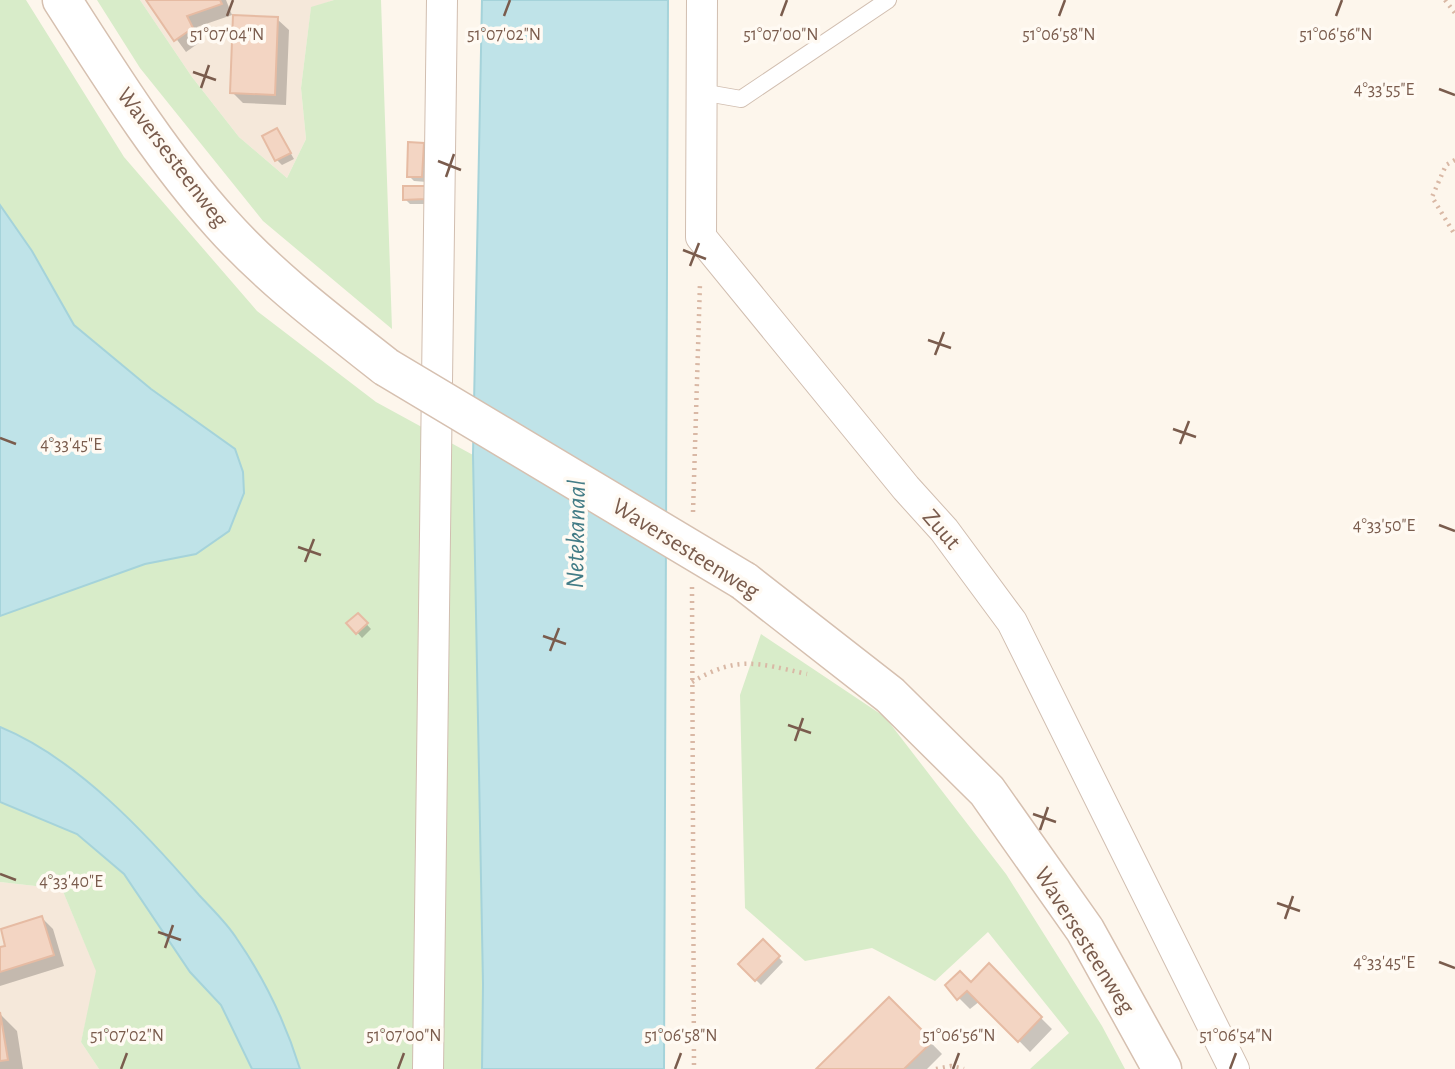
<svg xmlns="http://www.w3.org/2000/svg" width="1455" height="1069" viewBox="0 0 1455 1069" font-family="'Alegreya Sans',sans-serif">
<rect width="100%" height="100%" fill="#fdf6ec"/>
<!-- residential -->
<path fill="#f5e8da" d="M 140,0 L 334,0 L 311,8 L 301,88 L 306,139 L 287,178 L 239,137 L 192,77 Z
M 0,882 L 62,889 L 97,972 L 81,1042 L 99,1069 L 0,1069 Z"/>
<!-- green -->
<path fill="#d8ecc9" d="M 0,0 L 26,0 L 124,157 L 257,311 L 376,402 L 473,455 L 483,984 L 482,1069 L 300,1069 C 286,1024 264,978 237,939 C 227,923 212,909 199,895 C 146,833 76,758 0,727 L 0,616 L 145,564 L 196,554 L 151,389 L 74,325 L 32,251 L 0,205 Z
M 97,0 L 140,0 L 192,77 L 239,137 L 287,178 L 306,139 L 301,88 L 311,7 L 334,0 L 381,0 L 392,329 L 263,221 L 140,68 Z
M 761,634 L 885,717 L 1006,874 L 1102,1026 L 1125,1069 L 1030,1069 L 1069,1033 L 988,932 L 935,981 L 872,948 L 805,961 L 745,908 L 740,695 Z
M 0,802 L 77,834 L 124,874 L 190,972 L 221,1005 L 252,1069 L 99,1069 L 81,1042 L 96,971 L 62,889 L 0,882 Z"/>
<!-- water -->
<path fill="#bfe3e8" stroke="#a5d3da" stroke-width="2" d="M 482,0 L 668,0 L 664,1069 L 482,1069 L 483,984 L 473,455 Z
M 0,205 L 32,251 L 74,325 L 151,389 L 235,449 L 243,472 L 244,493 L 229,531 L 196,554 L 145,564 L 0,616 Z
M 0,727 C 76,758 146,833 199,895 C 212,909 227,923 237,939 C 264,978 286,1024 300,1069 L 252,1069 L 221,1005 L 190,972 L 124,874 L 77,834 L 0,802 Z"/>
<!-- shadow -->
<path fill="#0003" d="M 148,0 L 226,0 L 232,15 L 197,27 L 203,40 L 186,52 Z
M 277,19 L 289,30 L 286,105 L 243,103 L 232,92 Z
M 277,130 L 294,159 L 282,165 L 277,160 Z
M 423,144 L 429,150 L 427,182 L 414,181 L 409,176 Z
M 424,188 L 429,204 L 410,204 L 405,199 Z
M 358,615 L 371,629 L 362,638 L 349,623 Z
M 42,918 L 53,929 L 64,966 L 0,986 L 0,949 L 7,947 Z
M 763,941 L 783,962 L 761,985 L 740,964 Z
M 989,966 L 1052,1029 L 1030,1052 L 980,1001 L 970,1009 L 959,998 Z
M 889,1000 L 942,1054 L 927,1069 L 818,1069 Z
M 0,1014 L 17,1031 L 23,1069 L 0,1069 Z"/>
<!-- building -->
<path fill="#f3d5c3" stroke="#e6bba3" stroke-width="2" d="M 146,0 L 220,0 L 222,4 L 187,16 L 193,28 L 174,41 Z
M 233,15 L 278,17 L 275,95 L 230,93 Z
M 277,128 L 291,153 L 275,161 L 262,136 Z
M 408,142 L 424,143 L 422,177 L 407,177 Z
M 403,186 L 425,186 L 425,199 L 403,200 Z
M 358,613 L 368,623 L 356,634 L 346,623 Z
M 42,916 L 54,955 L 0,972 L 0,947 L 5,946 L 1,929 Z
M 763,939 L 780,956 L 755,981 L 738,964 Z
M 989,963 L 1042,1017 L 1018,1042 L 967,991 L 957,1000 L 945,985 L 960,971 L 971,982 Z
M 889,997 L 933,1041 L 904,1069 L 816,1069 Z
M 0,1012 L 8,1060 L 0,1061 Z"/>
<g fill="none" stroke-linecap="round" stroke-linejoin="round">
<defs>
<path id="lane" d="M 701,92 L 741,99 L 888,0"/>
<path id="street" d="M 702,0 L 701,237 L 906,488 L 944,530 L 1012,622 L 1234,1069
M 428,1069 L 442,0"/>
<path id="secondary" d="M 62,0 C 111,76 160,155 221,223 C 269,277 329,322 386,367
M 744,581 L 890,695 L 987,791 L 1085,930 L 1162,1069"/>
</defs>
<!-- lane casing -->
<use href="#lane" stroke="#d1beb0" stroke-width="18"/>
<!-- street casing -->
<use href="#street" stroke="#d1beb0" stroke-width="32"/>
<!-- secondary casing -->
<use href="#secondary" stroke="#d6c0b0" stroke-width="41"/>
<!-- path -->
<path stroke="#d9b8a5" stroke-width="4.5" stroke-dasharray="2 5" stroke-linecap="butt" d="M 1445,0 L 1455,13
M 1455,160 L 1446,165 L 1432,197 L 1455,235
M 693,512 L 700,283
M 692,587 L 694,1069
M 692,682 C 738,655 757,663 807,674
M 936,1069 L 951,1066 L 964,1069"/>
<!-- lane -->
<use href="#lane" stroke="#fff" stroke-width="16"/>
<!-- street -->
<use href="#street" stroke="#fff" stroke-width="30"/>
<!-- secondary -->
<use href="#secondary" stroke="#fff" stroke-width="38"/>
<defs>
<path id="secondary-bridge" d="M 386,367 L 744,581"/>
</defs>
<!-- secondary-bridge casing -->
<use href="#secondary-bridge" stroke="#d6c0b0" stroke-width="41" stroke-linecap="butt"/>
<!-- secondary-bridge -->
<use href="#secondary-bridge" stroke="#fff" stroke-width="38"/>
</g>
<!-- ticks -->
<path fill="none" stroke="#7a5c4d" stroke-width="2.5" d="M 227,16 L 233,0M 504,16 L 510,0M 781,16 L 787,0M 1059,16 L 1065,0M 1336,16 L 1342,0M 193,72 L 216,80M 201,88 L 209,65M 1439,89 L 1455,95M 438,161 L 461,170M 446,177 L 454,154M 683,250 L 706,259M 690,266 L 699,243M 928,340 L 951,348M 935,355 L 944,332M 1173,429 L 1196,437M 0,438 L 16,444M 1180,444 L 1189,421M 1439,525 L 1455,531M 298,547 L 321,555M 305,562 L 314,539M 543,636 L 566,644M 550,651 L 559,628M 788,725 L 811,733M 795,741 L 803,718M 1033,814 L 1056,822M 1040,830 L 1048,807M 0,874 L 16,880M 1277,903 L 1300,911M 1285,919 L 1293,896M 158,932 L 181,940M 165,948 L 173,925M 1439,962 L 1455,968M 121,1069 L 127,1053M 398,1069 L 404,1053M 675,1069 L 681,1053M 953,1069 L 959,1053M 1230,1069 L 1236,1053"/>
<g text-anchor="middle" stroke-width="7" stroke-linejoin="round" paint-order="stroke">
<!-- street labels -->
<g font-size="24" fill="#7a5c4d" stroke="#fffaf3">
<text transform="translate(173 157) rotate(53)" y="8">Waversesteenweg</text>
<text transform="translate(942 529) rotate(49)" y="8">Zuut</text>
<text transform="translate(686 548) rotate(32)" y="8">Waversesteenweg</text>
<text transform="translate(1085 940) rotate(58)" y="8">Waversesteenweg</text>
</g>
<!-- water labels -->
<g font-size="26" font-style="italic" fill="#437c86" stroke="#fffaf3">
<text transform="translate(575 534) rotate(-89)" y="9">Netekanaal</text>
</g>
</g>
<g font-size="18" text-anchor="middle" fill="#7a5c4d" stroke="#fffaf3" stroke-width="7" stroke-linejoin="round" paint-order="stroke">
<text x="227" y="40">51°07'04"N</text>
<text x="504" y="40">51°07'02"N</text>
<text x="781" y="40">51°07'00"N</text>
<text x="1059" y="40">51°06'58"N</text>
<text x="1336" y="40">51°06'56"N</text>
<text x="1384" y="95">4°33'55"E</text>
<text x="71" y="450">4°33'45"E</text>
<text x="1384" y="531">4°33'50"E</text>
<text x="71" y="887">4°33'40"E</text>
<text x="1384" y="968">4°33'45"E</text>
<text x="127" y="1041">51°07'02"N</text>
<text x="404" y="1041">51°07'00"N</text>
<text x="681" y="1041">51°06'58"N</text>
<text x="959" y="1041">51°06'56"N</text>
<text x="1236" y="1041">51°06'54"N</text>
</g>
</svg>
